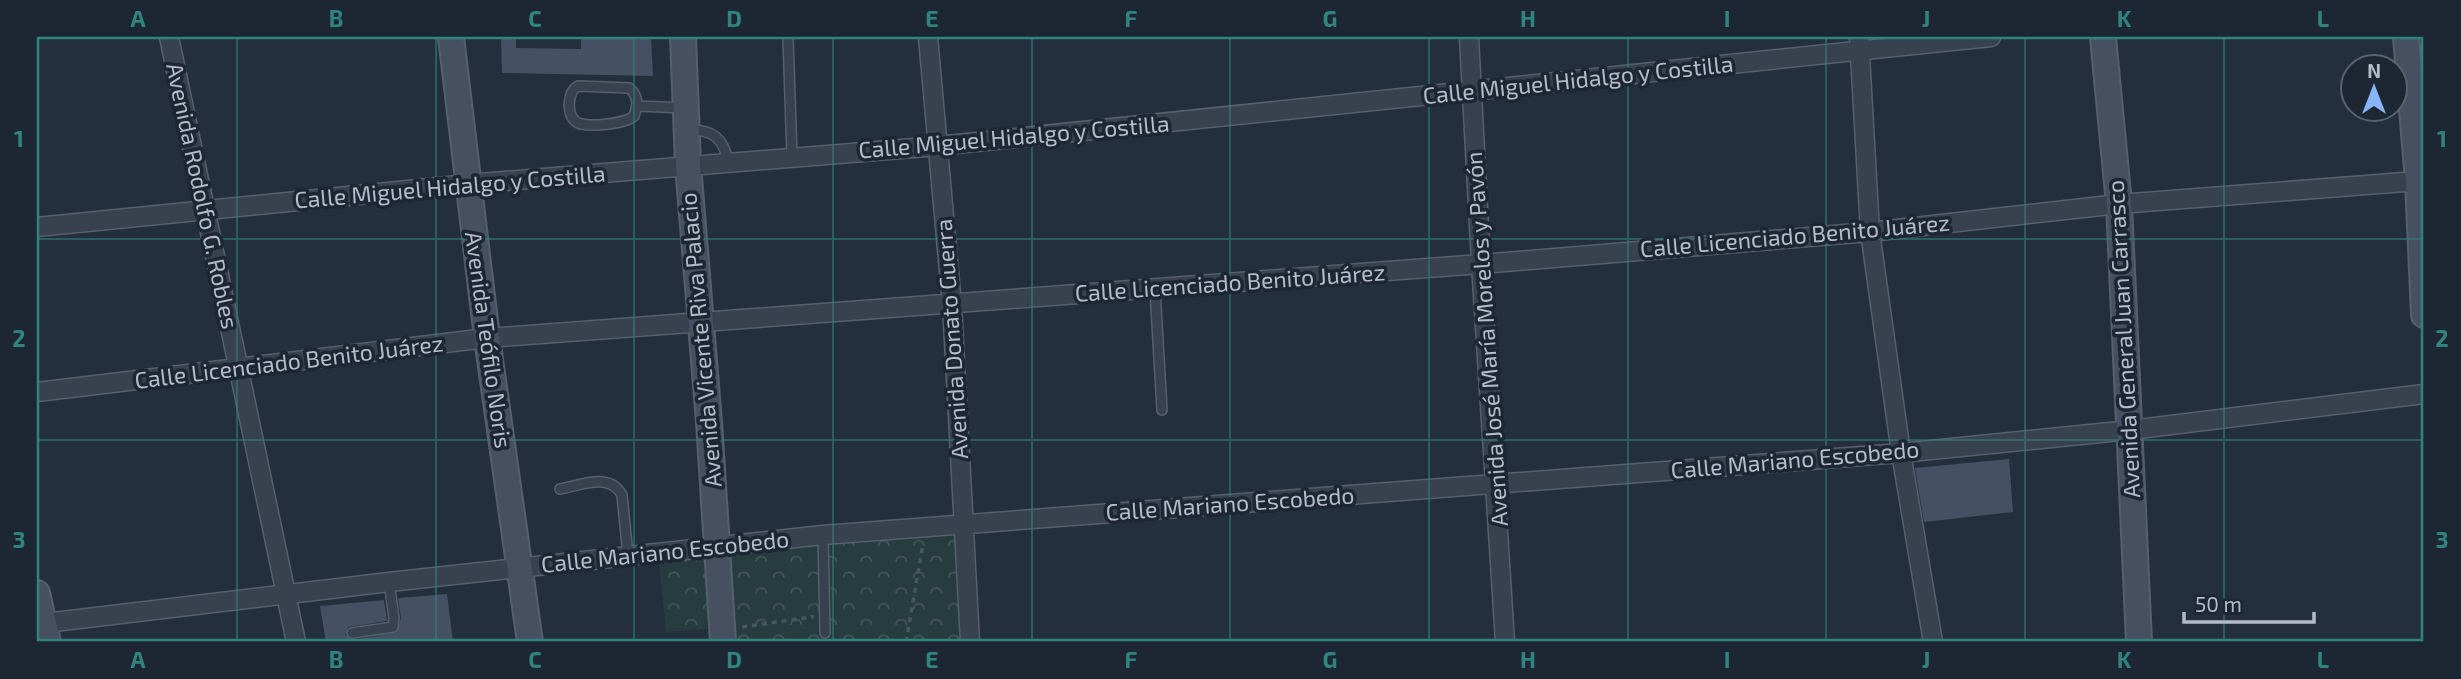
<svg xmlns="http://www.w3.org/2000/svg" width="2461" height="679" viewBox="0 0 2461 679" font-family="'Exo 2',sans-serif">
<defs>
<pattern id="park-crowns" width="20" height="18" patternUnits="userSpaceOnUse" patternTransform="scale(1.75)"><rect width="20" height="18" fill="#263c3f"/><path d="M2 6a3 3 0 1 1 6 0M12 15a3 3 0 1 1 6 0" fill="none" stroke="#435659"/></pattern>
</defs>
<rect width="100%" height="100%" fill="#242f3e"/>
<!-- park -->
<path fill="url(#park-crowns)" d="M 956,534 L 961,642 L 730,642 L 722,554 Z
M 703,556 L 717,628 L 666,632 L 659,560 Z"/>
<!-- building -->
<path fill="#455162" d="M 501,37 L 516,37 L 516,48 L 581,49 L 581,37 L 651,37 L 653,76 L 502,73 Z
M 2009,459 L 2013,512 L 1924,522 L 1915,468 Z
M 447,594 L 453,642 L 326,642 L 320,606 L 384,600 L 387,621 L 348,627 L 345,635 L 353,640 L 397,632 L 401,618 L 398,598 Z"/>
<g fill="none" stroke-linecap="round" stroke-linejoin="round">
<defs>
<path id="lane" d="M 788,37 L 792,157
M 578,86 L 629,88 C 639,96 638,106 634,116 C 625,124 583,129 575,121 C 566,112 568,91 578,86 Z
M 638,106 L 685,108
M 688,130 C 712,129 724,138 728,162
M 1155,289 L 1162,410
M 560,489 C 582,485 609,472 622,495 L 628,556
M 823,535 L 825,633
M 352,633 L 393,627 L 394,618 L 389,582"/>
<path id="street" d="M 169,37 L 296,642
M 928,37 L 952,305 L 970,642
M 1469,37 L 1481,264 L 1505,642
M 1859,37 L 1870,232 L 1901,453 L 1933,642
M 37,227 L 468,184 L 938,146 L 1991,37
M 37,392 L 487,338 L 1481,264 L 1870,232 L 2119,204 L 2418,181
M 37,624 L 389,582 L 823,535 L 1901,453 L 2130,430 L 2424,394"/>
<path id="secondary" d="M 451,37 L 487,338 L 530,642
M 683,37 L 688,165 L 709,422 L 723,642
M 2103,37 L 2119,204 L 2139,642
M 2406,37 L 2418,181 L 2424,315
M 37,593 L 48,642"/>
</defs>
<!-- lane casing -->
<use href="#lane" stroke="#565f6c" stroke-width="12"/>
<!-- street casing -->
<use href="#street" stroke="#565f6c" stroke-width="21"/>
<!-- secondary casing -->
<use href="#secondary" stroke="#565f6c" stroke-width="28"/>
<!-- path -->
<path stroke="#44595c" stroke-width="3.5" stroke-dasharray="5 5" stroke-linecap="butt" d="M 742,627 L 812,617 L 812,615
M 906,642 L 923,544"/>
<!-- lane -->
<use href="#lane" stroke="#38414e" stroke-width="9"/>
<!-- street -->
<use href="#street" stroke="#38414e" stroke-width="18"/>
<!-- secondary -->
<use href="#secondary" stroke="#465061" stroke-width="24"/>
</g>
<!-- grid -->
<path fill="none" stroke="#308480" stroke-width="2" stroke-opacity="0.55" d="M 237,37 L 237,642M 436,37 L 436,642M 634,37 L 634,642M 833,37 L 833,642M 1032,37 L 1032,642M 1230,37 L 1230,642M 1429,37 L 1429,642M 1628,37 L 1628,642M 1826,37 L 1826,642M 2025,37 L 2025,642M 2224,37 L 2224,642M 37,239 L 2424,239M 37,440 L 2424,440"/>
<g text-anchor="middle" stroke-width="7" stroke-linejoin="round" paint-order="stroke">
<!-- street labels -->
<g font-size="23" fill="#b4bcc9" stroke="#1d2633">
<text transform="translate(1578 80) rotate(-6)" y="8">Calle Miguel Hidalgo y Costilla</text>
<text transform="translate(1014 137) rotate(-5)" y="8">Calle Miguel Hidalgo y Costilla</text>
<text transform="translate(450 187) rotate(-5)" y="8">Calle Miguel Hidalgo y Costilla</text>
<text transform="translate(202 196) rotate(78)" y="8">Avenida Rodolfo G. Robles</text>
<text transform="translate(1795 236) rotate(-5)" y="8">Calle Licenciado Benito Juárez</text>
<text transform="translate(1230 283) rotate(-4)" y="8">Calle Licenciado Benito Juárez</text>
<text transform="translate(952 339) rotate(-94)" y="8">Avenida Donato Guerra</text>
<text transform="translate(1487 339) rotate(-94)" y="8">Avenida José María Morelos y Pavón</text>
<text transform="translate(2124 339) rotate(-93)" y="8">Avenida General Juan Carrasco</text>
<text transform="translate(488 340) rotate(82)" y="8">Avenida Teófilo Noris</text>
<text transform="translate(701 340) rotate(-95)" y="8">Avenida Vicente Riva Palacio</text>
<text transform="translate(289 362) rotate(-7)" y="8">Calle Licenciado Benito Juárez</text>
<text transform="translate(1795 460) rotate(-5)" y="8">Calle Mariano Escobedo</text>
<text transform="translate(1230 504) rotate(-4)" y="8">Calle Mariano Escobedo</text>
<text transform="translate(665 552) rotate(-6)" y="8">Calle Mariano Escobedo</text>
</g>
</g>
<!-- border -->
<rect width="2461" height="679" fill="none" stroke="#1d2633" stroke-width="77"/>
<!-- north arrow -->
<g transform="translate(2374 88)"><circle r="33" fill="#1d2633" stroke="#59626f" stroke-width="2"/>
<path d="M0-5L12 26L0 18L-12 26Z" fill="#8ab4f8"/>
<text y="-10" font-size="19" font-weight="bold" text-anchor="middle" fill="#b4bcc9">N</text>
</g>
<!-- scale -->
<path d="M2184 612v10h130v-10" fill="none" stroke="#b4bcc9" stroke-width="3.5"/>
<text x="2195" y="612" font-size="21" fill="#b4bcc9" stroke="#1d2633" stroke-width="5" paint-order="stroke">50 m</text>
<rect x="38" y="38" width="2384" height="602" fill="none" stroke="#308480" stroke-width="2.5"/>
<g font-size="23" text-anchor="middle" font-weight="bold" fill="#308480">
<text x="138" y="27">A</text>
<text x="336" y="27">B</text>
<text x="535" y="27">C</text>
<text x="734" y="27">D</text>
<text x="932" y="27">E</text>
<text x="1131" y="27">F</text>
<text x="1330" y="27">G</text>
<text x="1528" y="27">H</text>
<text x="1727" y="27">I</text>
<text x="1926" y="27">J</text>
<text x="2124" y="27">K</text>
<text x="2323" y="27">L</text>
<text x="19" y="147">1</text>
<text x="2442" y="147">1</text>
<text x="19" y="347">2</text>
<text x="2442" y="347">2</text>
<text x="19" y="548">3</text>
<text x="2442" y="548">3</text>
<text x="138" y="668">A</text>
<text x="336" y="668">B</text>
<text x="535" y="668">C</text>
<text x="734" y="668">D</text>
<text x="932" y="668">E</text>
<text x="1131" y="668">F</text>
<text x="1330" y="668">G</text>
<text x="1528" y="668">H</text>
<text x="1727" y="668">I</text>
<text x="1926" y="668">J</text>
<text x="2124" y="668">K</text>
<text x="2323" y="668">L</text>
</g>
</svg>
